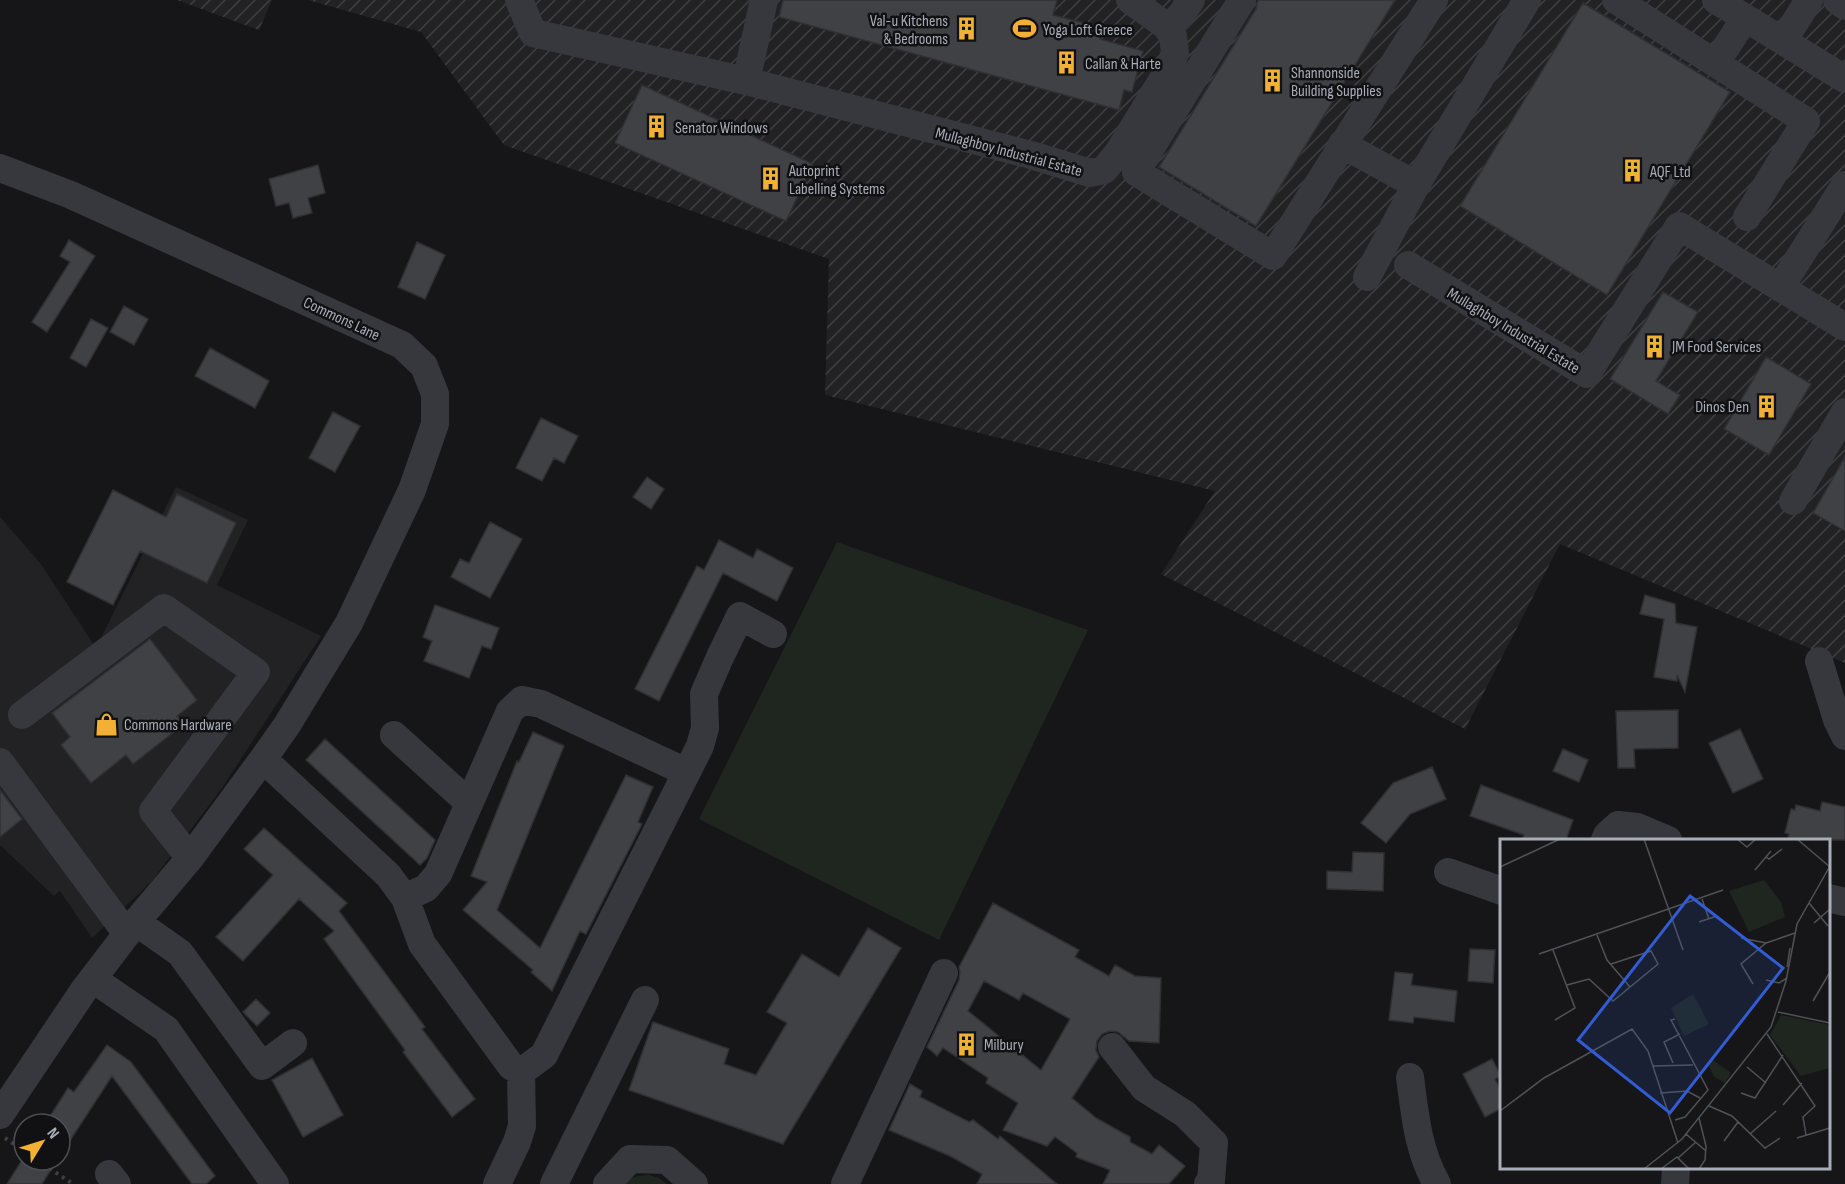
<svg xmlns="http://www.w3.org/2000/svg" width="1845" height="1184" viewBox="0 0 1845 1184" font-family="'Sofia Sans Condensed',sans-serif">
<defs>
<pattern id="industrial-furrows" width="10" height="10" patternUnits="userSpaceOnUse" patternTransform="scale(1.5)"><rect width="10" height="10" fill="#222225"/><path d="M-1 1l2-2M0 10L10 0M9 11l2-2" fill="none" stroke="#3f3f43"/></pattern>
</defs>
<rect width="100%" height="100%" fill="#161618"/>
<!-- built -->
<path fill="#222225" d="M 176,487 L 248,520 L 217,585 L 321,636 L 222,788 L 152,881 L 92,938 L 60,891 L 54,896 L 0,845 L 0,517 L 41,564 L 96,648 Z"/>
<!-- industrial -->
<path fill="url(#industrial-furrows)" d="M 177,0 L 272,0 L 259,30 Z
M 308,0 L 1845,0 L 1845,663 L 1560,544 L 1465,729 L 1161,574 L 1215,491 L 825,395 L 829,259 L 504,145 L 421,32 Z"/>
<!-- grass -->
<path fill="#1e261f" d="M 837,542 L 1088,630 L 939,940 L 699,819 Z
M 649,1175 L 659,1178 L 667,1184 L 621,1184 C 630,1176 638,1176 649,1175 Z"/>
<!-- building -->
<path fill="#404145" stroke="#303034" stroke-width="1.5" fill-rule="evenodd" d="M 783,0 L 1057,0 L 1053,15 L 1103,28 L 1100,39 L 1143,51 L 1132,92 L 1124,90 L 1119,110 L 779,17 Z
M 1258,0 L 1395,0 L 1256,226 L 1159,167 L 1256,9 Z
M 1583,3 L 1730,92 L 1607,295 L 1460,206 Z
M 642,85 L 813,164 L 786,221 L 615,143 Z
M 318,165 L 325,193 L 308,198 L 312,213 L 293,218 L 289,203 L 276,206 L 269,179 Z
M 69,240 L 95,256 L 47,332 L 32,322 L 70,262 L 60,256 Z
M 417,242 L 445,255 L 425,299 L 398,287 Z
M 1663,292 L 1698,312 L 1656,381 L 1680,395 L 1668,414 L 1610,379 Z
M 124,306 L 148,319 L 134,345 L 110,332 Z
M 91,319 L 108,328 L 86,367 L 70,358 Z
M 210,348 L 269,381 L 255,408 L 195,376 Z
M 1766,357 L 1811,384 L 1769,455 L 1724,429 Z
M 333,412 L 360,426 L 335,472 L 309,458 Z
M 541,418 L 578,436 L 564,463 L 554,458 L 542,481 L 516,468 Z
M 1845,457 L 1845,531 L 1813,513 Z
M 647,477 L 664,489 L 651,509 L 633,497 Z
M 113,490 L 166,517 L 177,494 L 236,523 L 207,583 L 140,551 L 113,605 L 67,582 Z
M 490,522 L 522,539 L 490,598 L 451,577 L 460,559 L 469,563 Z
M 719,540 L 753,558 L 757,549 L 793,568 L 777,601 L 723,573 L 659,701 L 635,689 L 697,566 L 704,570 Z
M 1645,595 L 1675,604 L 1676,623 L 1697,627 L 1685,692 L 1677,675 L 1677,681 L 1654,677 L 1664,619 L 1640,614 Z
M 435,605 L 499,628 L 491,649 L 482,646 L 469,678 L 424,661 L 432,641 L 423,637 Z
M 150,639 L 197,700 L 177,716 L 184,724 L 133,764 L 126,755 L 91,783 L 61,745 L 70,737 L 52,713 Z
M 1678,710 L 1678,748 L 1634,749 L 1635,768 L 1618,768 L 1616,711 Z
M 1740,729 L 1763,779 L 1733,793 L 1709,743 Z
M 533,732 L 564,746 L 497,910 L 540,948 L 626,775 L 653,787 L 638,822 L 642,824 L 586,934 L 580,931 L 552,991 L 531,972 L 533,970 L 463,910 L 487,882 L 471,876 L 517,761 L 519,762 Z
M 325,739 L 435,840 L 427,858 L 420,865 L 306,760 Z
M 1563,749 L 1588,760 L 1579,782 L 1553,771 Z
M 1432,767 L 1446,799 L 1410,814 L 1386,843 L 1361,823 L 1393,783 Z
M 1481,785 L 1573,820 L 1566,840 L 1522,840 L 1524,835 L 1470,816 Z
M 0,790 L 22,819 L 0,837 Z
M 1822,802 L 1845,807 L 1845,840 L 1798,840 L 1788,838 L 1789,834 L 1785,833 L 1791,809 L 1795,810 L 1796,805 L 1820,811 Z
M 264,828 L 347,903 L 339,911 L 425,1027 L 422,1029 L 475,1099 L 452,1117 L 403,1052 L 405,1050 L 324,939 L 334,931 L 299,899 L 243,961 L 216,937 L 273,875 L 244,849 Z
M 1353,852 L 1384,853 L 1383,891 L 1327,889 L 1327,871 L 1352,872 Z
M 993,903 L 1079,950 L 1075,957 L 1109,976 L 1115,965 L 1135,976 L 1161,978 L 1159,1043 L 1129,1041 L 1118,1032 L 1110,1031 L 1102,1034 L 1097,1041 L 1096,1050 L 1099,1057 L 1072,1098 L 1096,1118 L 1130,1137 L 1130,1142 L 1152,1154 L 1159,1145 L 1185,1166 L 1169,1184 L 1103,1184 L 1110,1170 L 1076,1157 L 1077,1153 L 1055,1137 L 1047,1146 L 1003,1130 L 1018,1103 L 986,1083 L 988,1078 L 943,1048 L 937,1056 L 927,1047 L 959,980 L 960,972 L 959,967 ZM 984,981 L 1019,1000 L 1023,993 L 1070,1019 L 1041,1070 L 968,1011 Z
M 868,928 L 901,948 L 783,1144 L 629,1090 L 653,1022 L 729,1049 L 724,1064 L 756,1075 L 787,1023 L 767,1012 L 802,954 L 839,977 Z
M 1470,949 L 1495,950 L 1493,983 L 1468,981 Z
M 1395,972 L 1413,974 L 1411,985 L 1457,991 L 1454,1022 L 1414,1017 L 1413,1023 L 1389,1020 Z
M 256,999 L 270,1013 L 257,1026 L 243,1012 Z
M 107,1045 L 131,1062 L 215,1176 L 206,1184 L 192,1184 L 112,1076 L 60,1156 L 60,1124 L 45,1124 L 68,1088 L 74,1092 Z
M 312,1058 L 343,1115 L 303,1137 L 272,1080 Z
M 1492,1059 L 1501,1076 L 1495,1079 L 1502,1092 L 1502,1108 L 1485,1117 L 1463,1074 Z
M 910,1084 L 922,1091 L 920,1097 L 969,1122 L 973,1120 L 998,1139 L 1000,1136 L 1057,1184 L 977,1184 L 982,1174 L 950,1156 L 889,1130 Z
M 22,1160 L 57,1160 L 42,1184 L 7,1184 Z"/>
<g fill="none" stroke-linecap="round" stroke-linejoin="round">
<!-- path -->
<path stroke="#3d3f44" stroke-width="4" stroke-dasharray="3 4.5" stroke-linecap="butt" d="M 5,1138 L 24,1151
M 37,1160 L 73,1184"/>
<!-- minor -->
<path stroke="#37383d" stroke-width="28" d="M 519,0 L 533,33 L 746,81 L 1031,155 L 1090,173 L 1104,170 L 1118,153 L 1169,69 L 1175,53 L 1173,36 L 1165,25 L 1130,0
M 1242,0 L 1136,172 L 1273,256 L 1434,0
M 1616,0 L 1806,121 L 1747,217
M 1716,0 L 1845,79
M 1837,0 L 1845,6
M 1168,28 L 1181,15 L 1191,0
M 1783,41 L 1809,0
M 1716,63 L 1745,18
M 746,81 L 764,0
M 1342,144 L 1416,185
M 0,168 L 71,195 L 402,345 L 424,366 L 435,394 L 435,424 L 412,490 L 349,623 L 287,725 L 263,759 L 190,858 L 136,922 L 84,990 L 0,1115
M 1408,265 L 1587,374 L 1679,226 L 1845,327
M 1367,277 L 1416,185 L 1527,0
M 1780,288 L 1845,185
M 1793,501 L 1845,412
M 1819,661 L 1837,720 L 1845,736
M 22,715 L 164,608 L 256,672 L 153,811 L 190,858
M 394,735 L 469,803
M 263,759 L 388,875 L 405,898 L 422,944 L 511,1066 L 521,1072
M 0,762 L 127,934
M 1605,840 L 1607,835 L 1618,825 L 1637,827 L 1668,840
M 1448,872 L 1502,891
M 405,898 L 426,888 L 438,874 L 510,711 L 522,700 L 541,704 L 686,772
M 1828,898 L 1845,902
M 136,922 L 180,953 L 262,1066 L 293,1043
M 93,979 L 166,1029 L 275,1184
M 1112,1047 L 1144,1088 L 1185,1114 L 1214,1143 L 1211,1181 L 1208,1184
M 1410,1077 C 1415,1115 1418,1151 1437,1184
M 109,1174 L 117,1184
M 497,1184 L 517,1142 L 522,1126 L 521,1072 L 544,1055 L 700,746 L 705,728 L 704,694 L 720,657 L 740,616 L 773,634
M 554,1184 L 645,1000
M 607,1184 L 630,1159 L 667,1160 L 694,1184
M 845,1184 L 944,973
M 1675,1184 L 1676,1168"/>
</g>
<!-- icons -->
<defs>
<symbol id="building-bare" viewBox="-9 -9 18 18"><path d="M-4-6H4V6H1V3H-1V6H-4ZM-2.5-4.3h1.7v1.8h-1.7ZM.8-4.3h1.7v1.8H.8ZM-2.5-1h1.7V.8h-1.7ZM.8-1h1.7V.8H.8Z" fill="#f2b134" stroke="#111113" stroke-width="2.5" paint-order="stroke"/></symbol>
<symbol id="stadium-bare" viewBox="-9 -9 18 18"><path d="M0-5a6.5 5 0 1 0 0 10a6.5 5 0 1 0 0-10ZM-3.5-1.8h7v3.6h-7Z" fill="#f2b134" stroke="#111113" stroke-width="2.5" paint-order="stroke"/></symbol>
<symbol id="shop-bare" viewBox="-9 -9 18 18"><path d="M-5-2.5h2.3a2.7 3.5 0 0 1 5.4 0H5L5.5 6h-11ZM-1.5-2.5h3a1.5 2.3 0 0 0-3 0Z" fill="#f2b134" stroke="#111113" stroke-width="2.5" paint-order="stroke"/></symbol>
</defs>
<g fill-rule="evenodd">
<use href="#building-bare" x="950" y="12" width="33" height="33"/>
<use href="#stadium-bare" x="1008" y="12" width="33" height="33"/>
<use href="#building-bare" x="1050" y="46" width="33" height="33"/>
<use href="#building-bare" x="1256" y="64" width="33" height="33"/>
<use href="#building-bare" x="640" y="110" width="33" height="33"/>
<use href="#building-bare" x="1616" y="154" width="33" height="33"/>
<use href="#building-bare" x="754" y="162" width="33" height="33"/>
<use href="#building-bare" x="1638" y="330" width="33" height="33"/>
<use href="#building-bare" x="1750" y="390" width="33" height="33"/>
<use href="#shop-bare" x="90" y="708" width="33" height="33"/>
<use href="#building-bare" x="950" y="1028" width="33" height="33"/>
</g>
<g text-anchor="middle" stroke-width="5" stroke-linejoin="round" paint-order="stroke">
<!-- poi labels -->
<g font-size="16" fill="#a8adb8" stroke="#111113" text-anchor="start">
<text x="948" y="26" text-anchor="end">Val-u Kitchens<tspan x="948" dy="18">&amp; Bedrooms</tspan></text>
<text x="1043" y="35">Yoga Loft Greece</text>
<text x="1085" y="69">Callan &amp; Harte</text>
<text x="1291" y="78">Shannonside<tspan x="1291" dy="18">Building Supplies</tspan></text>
<text x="675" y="133">Senator Windows</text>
<text x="789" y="176">Autoprint<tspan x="789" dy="18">Labelling Systems</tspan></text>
<text x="1650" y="177">AQF Ltd</text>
<text x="1672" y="352">JM Food Services</text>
<text x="1749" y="412" text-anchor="end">Dinos Den</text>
<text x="124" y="730">Commons Hardware</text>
<text x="984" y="1050">Milbury</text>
</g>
<!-- street labels -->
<g font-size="16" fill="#a8adb8" stroke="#111113">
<text transform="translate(1009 151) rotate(15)" y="6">Mullaghboy Industrial Estate</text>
<text transform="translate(342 318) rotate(25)" y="6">Commons Lane</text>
<text transform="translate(1514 330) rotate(31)" y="6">Mullaghboy Industrial Estate</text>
</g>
</g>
<!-- overview -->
<g transform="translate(1500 839)">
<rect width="330" height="330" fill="#161618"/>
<path d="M 264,41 L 281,63 L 285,78 L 249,93 L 229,52 ZM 193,155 L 209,185 L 184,197 L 171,169 ZM 281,176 L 330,186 L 330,229 L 301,237 L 270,196 ZM 213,221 L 231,234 L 225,244 L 214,238 L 208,225 Z" fill="#1e261f"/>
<path fill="none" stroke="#505258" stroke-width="1.5" d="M 144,0 L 183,111M 237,0 L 247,8 L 256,0M 297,0 L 330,28M 266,18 L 269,20 L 282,10M 0,28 L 60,0M 255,31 L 271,12M 202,60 L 209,80M 309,64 L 328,87M 199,83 L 217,77M 314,84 L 330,70M 97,96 L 107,121 L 130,148M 241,99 L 266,104M 53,111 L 75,169 L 55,181M 39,115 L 223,51M 287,128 L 290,109M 266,141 L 279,144 L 287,139M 253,145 L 241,125 L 266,104 L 295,94M 67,146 L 89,140 L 113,162 L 158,125 L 151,112 L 111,125M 313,162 L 330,133M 278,173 L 330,184M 175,180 L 171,181 L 208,251 L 185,278 L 175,281M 267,195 L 315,267 L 303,278 L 306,296M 173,224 L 164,203 L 180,195M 153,227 L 193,226M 247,228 L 266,244M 160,254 L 187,252 L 200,259M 241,254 L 255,259 L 283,216M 283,266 L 302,244M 209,267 L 232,277 L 265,309 L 280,299M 0,272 L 44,239 L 132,190 L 148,212 L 178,304M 186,295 L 206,312M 250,295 L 276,272M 297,299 L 330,289M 224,302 L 238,283M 178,319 L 196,303M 144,330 L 182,300 L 271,188 L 286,142 L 297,85 L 330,27M 161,330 L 177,318 L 189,330M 199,330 L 205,321 L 206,307 L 199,279"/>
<path fill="#325cd3" fill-opacity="0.15" stroke="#325cd3" stroke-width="3" d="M 190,57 L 283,129 L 170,274 L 78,201 Z"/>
<rect width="330" height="330" fill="none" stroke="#a8adb8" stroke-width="3"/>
</g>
<!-- north arrow -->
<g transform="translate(42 1142) rotate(52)"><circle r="28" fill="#111113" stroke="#4d4f55" stroke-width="1.5"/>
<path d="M0-4.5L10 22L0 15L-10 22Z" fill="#f2b134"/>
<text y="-9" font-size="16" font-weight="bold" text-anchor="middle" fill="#a8adb8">N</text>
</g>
</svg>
